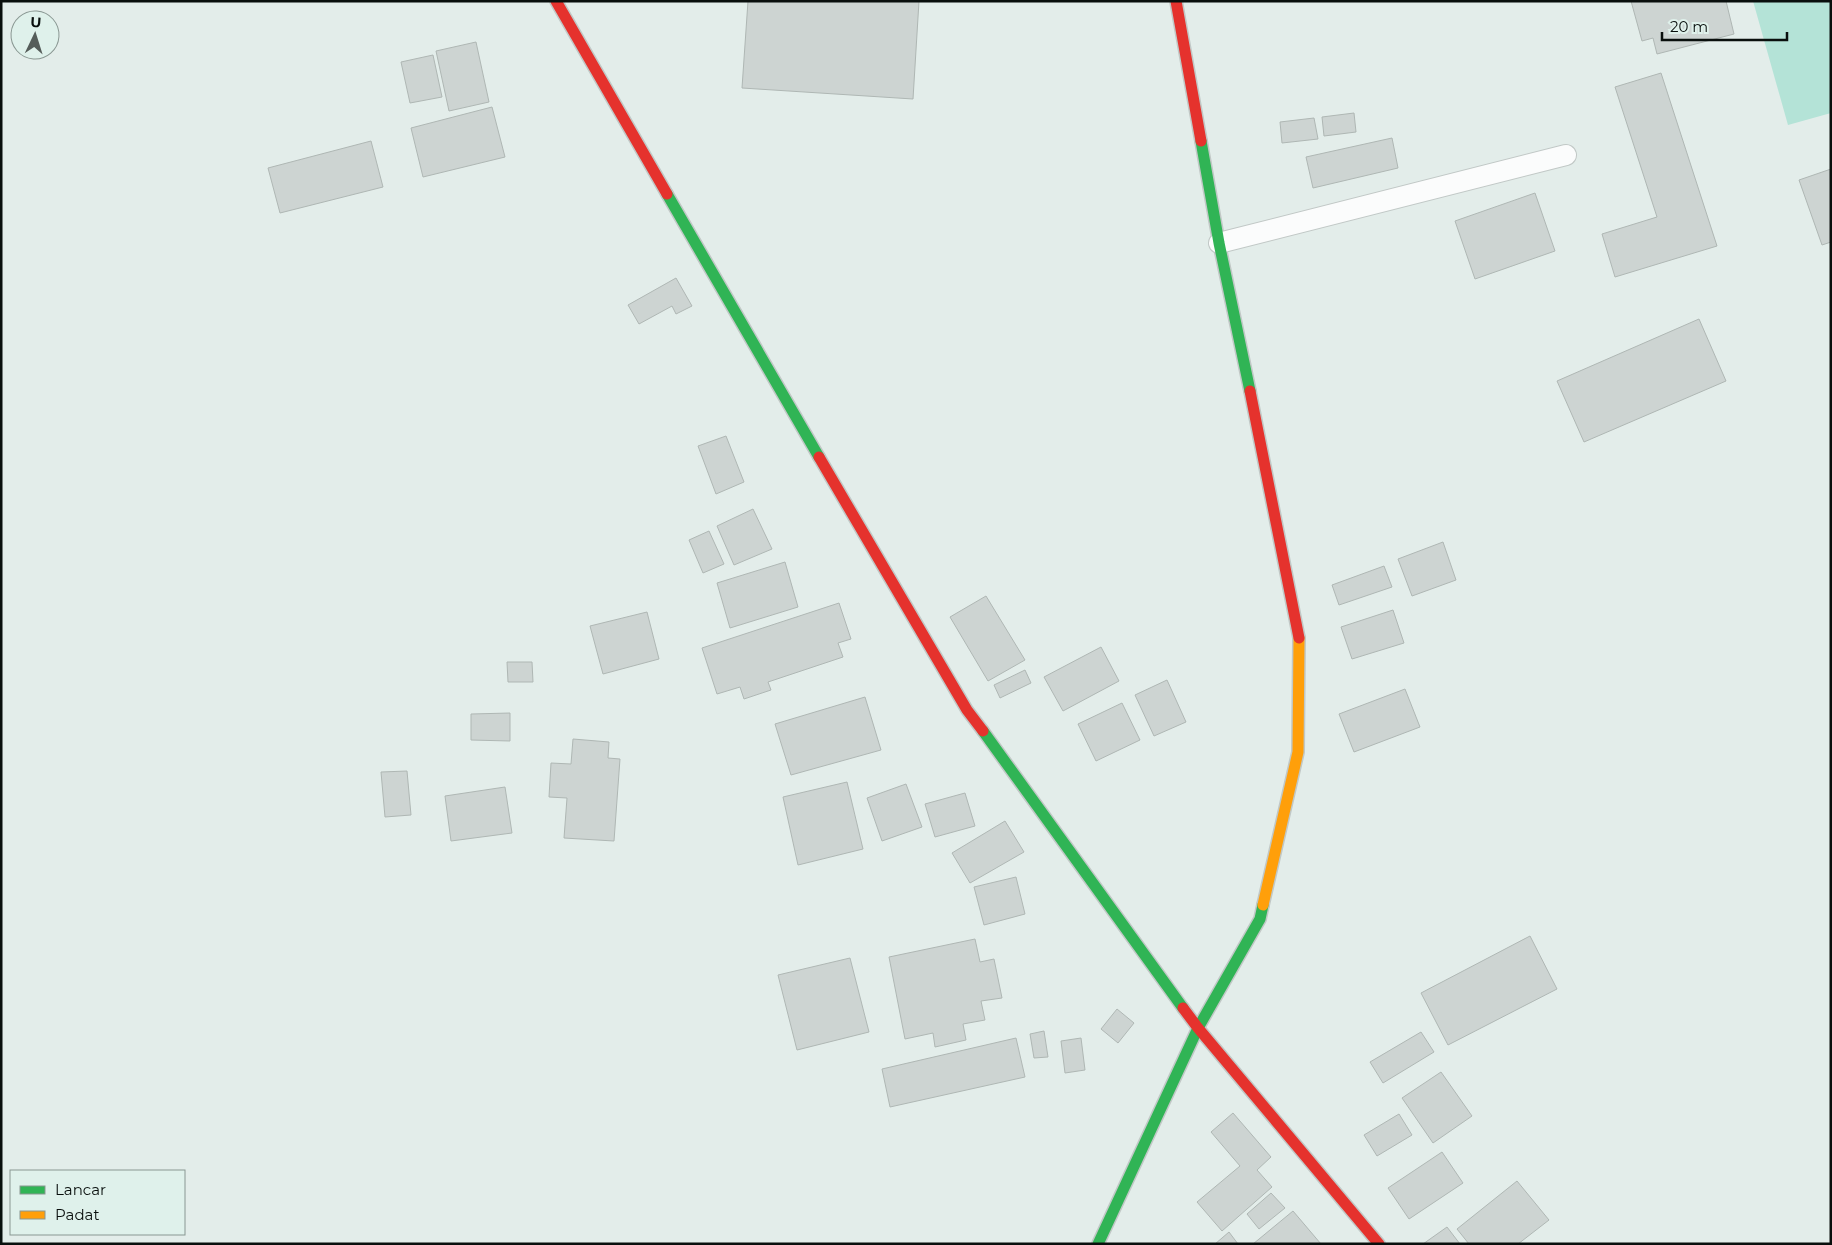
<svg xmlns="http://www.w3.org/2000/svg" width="1832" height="1245" viewBox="0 0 1832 1245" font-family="Montserrat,sans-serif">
<rect width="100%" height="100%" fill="#e3edea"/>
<!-- pitch -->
<path fill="#b4e3d7" d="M 1753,1 L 1831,1 L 1831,113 L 1788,125 Z"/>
<!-- building -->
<path fill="#cdd4d2" stroke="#afb7b4" d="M 748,1 L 919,1 L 913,99 L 742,88 Z
M 1631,1 L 1726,1 L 1734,34 L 1657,54 L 1653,38 L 1642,41 Z
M 476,42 L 489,102 L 449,111 L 436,51 Z
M 433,55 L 442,97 L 410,103 L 401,62 Z
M 1661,73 L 1717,246 L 1615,277 L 1602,234 L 1657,217 L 1615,87 Z
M 492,107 L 505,157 L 423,177 L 411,128 Z
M 1354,113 L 1356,132 L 1324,136 L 1322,117 Z
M 1314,118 L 1318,139 L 1282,143 L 1280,122 Z
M 1392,138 L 1398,168 L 1313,188 L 1306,157 Z
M 371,141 L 383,187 L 280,213 L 268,168 Z
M 1831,169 L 1831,242 L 1822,245 L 1799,180 Z
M 1535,193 L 1555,251 L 1475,279 L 1455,221 Z
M 676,278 L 692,306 L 676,314 L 672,306 L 639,324 L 628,305 Z
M 1699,319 L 1726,381 L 1584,442 L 1557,381 Z
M 726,436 L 744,482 L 716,494 L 698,446 Z
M 753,509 L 772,549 L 734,565 L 717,526 Z
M 709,531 L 724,564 L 703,573 L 689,540 Z
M 1443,542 L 1456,580 L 1412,596 L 1398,559 Z
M 785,562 L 798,607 L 730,628 L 717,583 Z
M 1384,566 L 1392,587 L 1339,605 L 1332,585 Z
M 986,596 L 1025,660 L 988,681 L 950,617 Z
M 839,603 L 851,639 L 838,643 L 843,657 L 768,682 L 771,690 L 744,699 L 740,687 L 717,694 L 702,648 Z
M 1393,610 L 1404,643 L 1352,659 L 1341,627 Z
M 647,612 L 659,659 L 603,674 L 590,626 Z
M 1101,647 L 1119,681 L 1063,711 L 1044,677 Z
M 507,662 L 532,662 L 533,682 L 508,682 Z
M 1025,670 L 1031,683 L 1000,698 L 994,685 Z
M 1167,680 L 1186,722 L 1154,736 L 1135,695 Z
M 1405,689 L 1420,727 L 1354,752 L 1339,714 Z
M 865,697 L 881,750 L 791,775 L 775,724 Z
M 1122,703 L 1140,740 L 1096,761 L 1078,724 Z
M 510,713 L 510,741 L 471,740 L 471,714 Z
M 573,739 L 609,742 L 608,758 L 620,759 L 614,841 L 564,838 L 567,798 L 549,797 L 551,763 L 571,764 Z
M 407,771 L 411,815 L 385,817 L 381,772 Z
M 847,782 L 863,849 L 798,865 L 783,797 Z
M 906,784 L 922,827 L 882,841 L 867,798 Z
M 505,787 L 512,833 L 451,841 L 445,796 Z
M 965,793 L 975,826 L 935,837 L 925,804 Z
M 1005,821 L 1024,852 L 970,883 L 952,853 Z
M 1016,877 L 1025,914 L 984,925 L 974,887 Z
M 1530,936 L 1557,989 L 1448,1045 L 1421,993 Z
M 975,939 L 980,962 L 994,959 L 1002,998 L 981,1001 L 985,1020 L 963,1024 L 966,1040 L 935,1047 L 933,1033 L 905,1039 L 889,957 Z
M 850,958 L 869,1032 L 797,1050 L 778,975 Z
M 1117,1009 L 1134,1023 L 1118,1043 L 1101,1029 Z
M 1044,1031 L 1048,1057 L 1034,1058 L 1030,1034 Z
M 1421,1032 L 1434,1052 L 1383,1083 L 1370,1062 Z
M 1016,1038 L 1025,1077 L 890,1107 L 882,1069 Z
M 1081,1038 L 1085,1070 L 1065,1073 L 1061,1041 Z
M 1441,1072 L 1472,1116 L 1433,1143 L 1402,1098 Z
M 1233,1113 L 1271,1157 L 1257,1170 L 1272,1187 L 1222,1231 L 1197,1202 L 1240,1166 L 1211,1132 Z
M 1399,1114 L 1412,1135 L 1377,1156 L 1364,1135 Z
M 1442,1152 L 1463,1183 L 1409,1219 L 1388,1188 Z
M 1517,1181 L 1549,1220 L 1518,1244 L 1469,1244 L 1457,1229 Z
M 1271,1193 L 1285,1208 L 1259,1229 L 1247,1214 Z
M 1293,1211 L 1321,1244 L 1253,1244 Z
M 1447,1227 L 1460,1244 L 1423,1244 Z
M 1229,1232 L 1238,1244 L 1215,1244 Z"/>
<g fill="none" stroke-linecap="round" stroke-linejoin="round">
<defs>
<path id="lane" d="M 1219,243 L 1566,155"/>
<path id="fast" d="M 1201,141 L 1219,243 L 1250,391
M 667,194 L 819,457
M 983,731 L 1183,1008
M 1098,1244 L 1198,1028 L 1260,919 L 1263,905"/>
<path id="slow" d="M 1263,905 L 1298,752 L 1299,638"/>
<path id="jam" d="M 556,1 L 667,194
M 1176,1 L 1201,141
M 1250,391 L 1299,638
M 819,457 L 967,710 L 983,731
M 1183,1008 L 1198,1028 L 1379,1244"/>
</defs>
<!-- lane casing -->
<use href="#lane" stroke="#c1c8c6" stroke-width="22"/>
<!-- fast casing -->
<use href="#fast" stroke="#c1c8c6" stroke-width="14"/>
<!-- slow casing -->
<use href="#slow" stroke="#c1c8c6" stroke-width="14"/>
<!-- jam casing -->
<use href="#jam" stroke="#c1c8c6" stroke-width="14"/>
<!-- lane -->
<use href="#lane" stroke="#fbfcfc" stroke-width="20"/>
<!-- fast -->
<use href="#fast" stroke="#30b455" stroke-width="11"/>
<!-- slow -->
<use href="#slow" stroke="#ff9f0a" stroke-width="11"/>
<!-- jam -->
<use href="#jam" stroke="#e5322d" stroke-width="11"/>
</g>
<!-- border -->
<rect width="1832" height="1245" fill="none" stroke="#090f0d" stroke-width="5"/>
<!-- legend -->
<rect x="10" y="1170" width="175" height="65" fill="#dff1eb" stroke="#899792"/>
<rect x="20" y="1186" width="25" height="8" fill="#30b455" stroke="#899792"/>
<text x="55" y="1195" font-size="15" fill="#090f0d">Lancar</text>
<rect x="20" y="1211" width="25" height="8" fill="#ff9f0a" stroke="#899792"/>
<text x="55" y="1220" font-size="15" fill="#090f0d">Padat</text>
<!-- north arrow -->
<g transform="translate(35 35) rotate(4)"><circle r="24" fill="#dff1eb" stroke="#899792"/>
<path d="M0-4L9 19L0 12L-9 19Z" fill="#555d5a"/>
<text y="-8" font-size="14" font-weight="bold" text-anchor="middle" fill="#090f0d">U</text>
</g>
<!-- scale -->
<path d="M1662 32v8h125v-8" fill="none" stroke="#090f0d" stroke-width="2.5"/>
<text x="1670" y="32" font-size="15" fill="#090f0d" stroke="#dff1eb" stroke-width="4" paint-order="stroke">20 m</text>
</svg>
